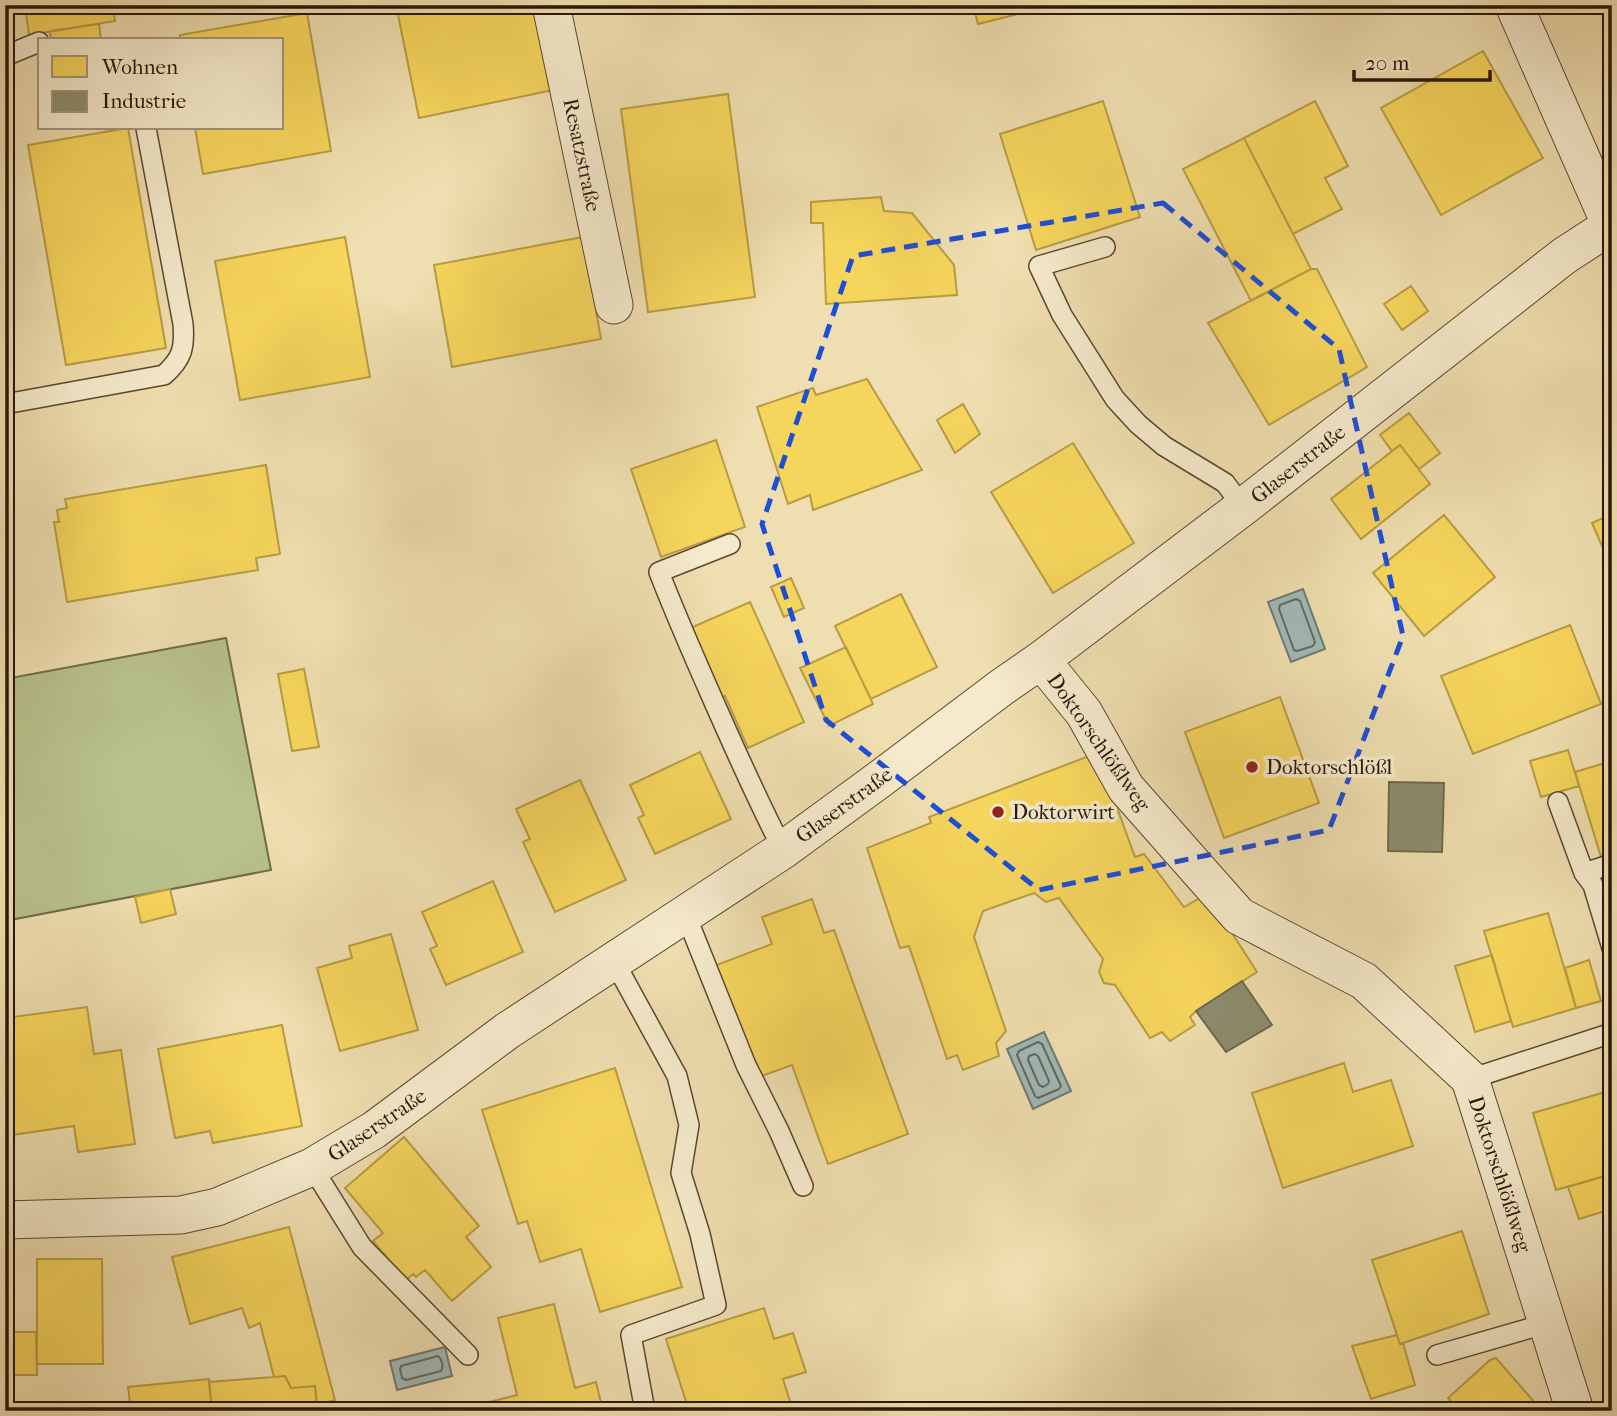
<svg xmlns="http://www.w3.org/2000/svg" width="1617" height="1416" viewBox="0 0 1617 1416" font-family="'IM FELL French Canon',serif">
<rect width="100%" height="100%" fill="#efdeaf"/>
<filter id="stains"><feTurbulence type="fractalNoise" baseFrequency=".00286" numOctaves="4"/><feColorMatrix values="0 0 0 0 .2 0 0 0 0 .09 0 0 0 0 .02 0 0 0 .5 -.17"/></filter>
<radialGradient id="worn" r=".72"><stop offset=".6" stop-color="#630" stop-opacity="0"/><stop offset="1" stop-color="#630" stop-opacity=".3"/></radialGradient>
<!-- green -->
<path fill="#b8c18b" stroke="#706c4a" stroke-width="2" d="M 226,638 L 271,870 L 5,921 L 5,679 Z"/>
<!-- water -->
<path fill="#a0b9b7" stroke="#707872" stroke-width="2" d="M 1303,589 L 1325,649 L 1291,662 L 1268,602 Z
M 1044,1032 L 1071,1091 L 1033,1109 L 1007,1049 Z
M 445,1347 L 452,1376 L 397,1390 L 390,1361 Z"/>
<!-- homes -->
<path fill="#f6d55c" stroke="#b89c43" stroke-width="2" d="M 25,5 L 113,5 L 115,21 L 29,35 Z
M 396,5 L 535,5 L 553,90 L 419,118 Z
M 973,5 L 1033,5 L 1034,10 L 978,24 Z
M 307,13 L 331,151 L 203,174 L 195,128 L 282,128 L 282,40 L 180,40 L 180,35 Z
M 99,24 L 101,40 L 51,40 L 50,31 Z
M 1483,51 L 1543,158 L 1441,215 L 1381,108 Z
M 728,94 L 755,297 L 648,312 L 621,109 Z
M 1103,101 L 1140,217 L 1036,250 L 1000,134 Z
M 1315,101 L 1348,166 L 1325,178 L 1342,209 L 1293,234 L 1244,138 Z
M 128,128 L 166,348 L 66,365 L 28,145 Z
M 1244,138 L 1311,269 L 1251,301 L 1183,169 Z
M 881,197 L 884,211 L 912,213 L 954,265 L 957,295 L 826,304 L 823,223 L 811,223 L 811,202 Z
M 345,237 L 370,377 L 240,400 L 215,261 Z
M 583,237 L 601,339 L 452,367 L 434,265 Z
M 1311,269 L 1317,269 L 1367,367 L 1269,425 L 1208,323 Z
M 1411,286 L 1428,311 L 1402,330 L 1384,304 Z
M 867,379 L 922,470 L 813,510 L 810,495 L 788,504 L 757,407 L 813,388 L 816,395 Z
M 963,404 L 980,434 L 955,453 L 937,420 Z
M 1409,413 L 1440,453 L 1419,469 L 1400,445 L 1392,451 L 1380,435 Z
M 716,440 L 745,527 L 661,557 L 631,469 Z
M 1073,443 L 1134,543 L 1053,593 L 991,492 Z
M 1400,445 L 1430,484 L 1361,539 L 1331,499 Z
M 266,465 L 280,554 L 256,558 L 258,570 L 67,602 L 54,522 L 59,522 L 57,510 L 67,508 L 65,499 Z
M 1612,514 L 1612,569 L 1592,523 Z
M 1444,515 L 1495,577 L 1424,636 L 1373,573 Z
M 791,578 L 804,608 L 784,617 L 771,587 Z
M 901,594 L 937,667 L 871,699 L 835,626 Z
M 750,602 L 804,722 L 748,748 L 725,696 L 719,698 L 688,629 Z
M 1570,625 L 1601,704 L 1473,754 L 1441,676 Z
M 846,647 L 873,704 L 829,726 L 800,668 Z
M 304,669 L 319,747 L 292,751 L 278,674 Z
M 1280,697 L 1319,803 L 1224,838 L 1185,732 Z
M 1568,750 L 1579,786 L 1541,797 L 1530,761 Z
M 700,752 L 731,819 L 655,854 L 638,818 L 644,815 L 630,785 Z
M 1097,753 L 1135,857 L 1144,854 L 1184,907 L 1207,894 L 1257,972 L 1196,1011 L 1190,1017 L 1195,1025 L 1170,1041 L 1162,1032 L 1150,1038 L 1115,985 L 1104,983 L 1099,972 L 1103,959 L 1059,898 L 1046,902 L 1034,893 L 983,911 L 974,937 L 1006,1031 L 996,1043 L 999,1056 L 963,1070 L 957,1055 L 947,1059 L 909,946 L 900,948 L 867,848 L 931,823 L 929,817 Z
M 1612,761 L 1612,854 L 1601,857 L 1575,772 Z
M 580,780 L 626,880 L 555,912 L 523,842 L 530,839 L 516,809 Z
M 493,881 L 523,952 L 446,985 L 430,949 L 437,946 L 422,912 Z
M 170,889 L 176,914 L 141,923 L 135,897 Z
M 812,899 L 824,933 L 834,930 L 908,1134 L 828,1164 L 792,1065 L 756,1078 L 714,966 L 772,944 L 762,917 Z
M 1548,913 L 1576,1008 L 1513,1027 L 1484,931 Z
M 391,934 L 418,1030 L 340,1051 L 317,968 L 352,958 L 349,946 Z
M 1492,955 L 1511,1021 L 1475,1032 L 1455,966 Z
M 1589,960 L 1601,1001 L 1576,1008 L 1565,968 Z
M 87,1007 L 94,1054 L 121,1050 L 135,1144 L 78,1152 L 74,1126 L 5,1136 L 5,1018 Z
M 282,1025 L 302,1126 L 213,1143 L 210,1131 L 175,1138 L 158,1049 Z
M 1344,1063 L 1353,1092 L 1391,1080 L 1413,1146 L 1283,1188 L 1252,1093 Z
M 615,1068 L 682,1287 L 600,1312 L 581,1249 L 540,1262 L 527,1221 L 518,1224 L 482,1110 Z
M 1612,1090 L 1612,1174 L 1556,1190 L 1533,1113 Z
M 404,1137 L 479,1226 L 466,1237 L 491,1267 L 452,1301 L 425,1270 L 416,1277 L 413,1274 L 406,1280 L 373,1241 L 383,1233 L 345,1188 Z
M 5,1160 L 12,1160 L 13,1184 L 5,1185 Z
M 1608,1175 L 1612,1187 L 1612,1209 L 1579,1219 L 1568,1187 Z
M 289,1227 L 335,1400 L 317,1405 L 315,1386 L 291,1388 L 285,1376 L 274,1377 L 260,1323 L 249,1328 L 242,1308 L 190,1324 L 172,1257 Z
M 1462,1231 L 1489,1314 L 1400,1344 L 1372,1260 Z
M 37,1259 L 102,1259 L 103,1364 L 37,1364 Z
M 554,1304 L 575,1388 L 596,1382 L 603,1411 L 482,1411 L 481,1404 L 517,1395 L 498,1318 Z
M 764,1308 L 774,1339 L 793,1333 L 806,1372 L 783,1379 L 793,1411 L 689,1411 L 666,1339 Z
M 5,1332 L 36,1332 L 37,1375 L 5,1375 Z
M 1397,1335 L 1400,1344 L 1403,1343 L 1415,1385 L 1371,1399 L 1352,1346 Z
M 1496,1358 L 1536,1404 L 1538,1411 L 1459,1411 L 1448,1398 L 1490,1360 Z
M 285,1376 L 291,1388 L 315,1386 L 317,1411 L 212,1411 L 209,1382 Z
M 209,1379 L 212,1411 L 131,1411 L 128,1387 Z"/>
<!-- industry -->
<path fill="#8c8c6e" stroke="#6e6950" stroke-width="2" d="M 1389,782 L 1444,783 L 1442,852 L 1388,851 Z
M 1242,981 L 1272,1025 L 1226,1052 L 1196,1011 Z"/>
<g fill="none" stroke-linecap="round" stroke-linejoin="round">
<!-- shore -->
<path stroke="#646860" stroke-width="2" d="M 1296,599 L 1300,601 L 1315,642 L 1313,646 L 1297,651 L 1294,650 L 1279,609 L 1280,605 Z
M 1038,1042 L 1042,1044 L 1061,1086 L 1059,1089 L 1038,1098 L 1035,1096 L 1017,1055 L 1019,1051 Z
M 1035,1054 L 1038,1056 L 1049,1081 L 1048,1084 L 1043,1087 L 1039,1085 L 1028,1060 L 1029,1056 Z
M 438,1356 C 442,1359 444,1367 441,1371 L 406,1380 L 402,1378 L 400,1369 L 401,1366 Z"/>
<defs>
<path id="lane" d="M 5,56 L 39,42
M 1105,247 L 1039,266 L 1062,315 L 1115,399 L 1138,424 L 1164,446 L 1225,483 L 1243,507
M 5,404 L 164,375 C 182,359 185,348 183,324 L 146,128
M 730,544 L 659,572 C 676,616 695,659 714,702 C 736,752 758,801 783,850
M 1558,802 L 1584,873
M 1612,864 L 1584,873 L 1593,885 L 1612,948
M 685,913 L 746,1065 L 779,1131 L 803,1186
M 614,961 L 677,1076 L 689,1125 L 681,1173 L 700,1234 L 716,1305 L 631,1335 L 645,1411
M 1470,1079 L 1612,1033
M 312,1167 L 362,1247 L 468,1355
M 1437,1355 L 1548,1323"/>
<path id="street" d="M 551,5 L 614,305
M 1514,5 L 1612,228
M 1041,660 L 1084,713 L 1126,788 L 1239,916 L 1364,981 L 1470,1079 L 1575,1411
M 5,1220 L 181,1215 L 217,1207 L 312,1167 L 374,1130 L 507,1031 L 783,850 L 880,779 L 1002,687 L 1041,660 L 1243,507 L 1564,256 L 1610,226"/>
</defs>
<!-- lane casing -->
<use href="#lane" stroke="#5a4833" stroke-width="22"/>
<!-- street casing -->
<use href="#street" stroke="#5a4833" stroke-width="39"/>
<!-- lane -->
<use href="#lane" stroke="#f5eacb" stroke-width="19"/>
<!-- street -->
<use href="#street" stroke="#f5eacb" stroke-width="37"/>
</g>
<!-- marked area -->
<path fill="none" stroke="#1d4ed8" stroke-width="5" stroke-dasharray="14 9" stroke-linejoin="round" d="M 1163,203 L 1339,349 L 1403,636 L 1329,830 L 1039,890 L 826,720 L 762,524 L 853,256 Z"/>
<!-- markers -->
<g fill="#8f2418" stroke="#f5eacb" stroke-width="2.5">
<circle cx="1252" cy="767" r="7"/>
<circle cx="998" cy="812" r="7"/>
</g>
<g text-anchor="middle" stroke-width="7" stroke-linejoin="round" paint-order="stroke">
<!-- street labels -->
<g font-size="21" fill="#29160a" stroke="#f5eacb">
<text transform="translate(582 155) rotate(78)" y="7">Resatzstraße</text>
<text transform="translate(1298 464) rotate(-38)" y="7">Glaserstraße</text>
<text transform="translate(1099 742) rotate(55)" y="7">Doktorschlößlweg</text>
<text transform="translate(844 805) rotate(-36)" y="7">Glaserstraße</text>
<text transform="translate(377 1125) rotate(-34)" y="7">Glaserstraße</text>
<text transform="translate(1500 1174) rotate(72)" y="7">Doktorschlößlweg</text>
</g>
<!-- poi labels -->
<g font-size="21" fill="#29160a" stroke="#f5eacb" text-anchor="start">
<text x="1266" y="774">Doktorschlößl</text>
<text x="1012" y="819">Doktorwirt</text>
</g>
</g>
<!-- margin -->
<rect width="1617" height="1416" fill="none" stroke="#efdeaf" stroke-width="28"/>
<rect x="7" y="7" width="1603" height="1402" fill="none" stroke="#29160a" stroke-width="3.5"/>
<rect x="14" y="14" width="1589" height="1388" fill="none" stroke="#29160a" stroke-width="2"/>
<!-- legend -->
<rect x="38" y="38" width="245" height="91" fill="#f5eacb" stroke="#a3957e" stroke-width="2"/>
<rect x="52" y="56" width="35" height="21" fill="#f6d55c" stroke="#a3957e" stroke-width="2"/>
<text x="102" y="74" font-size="21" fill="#29160a">Wohnen</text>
<rect x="52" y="91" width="35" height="21" fill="#8c8c6e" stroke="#a3957e" stroke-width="2"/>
<text x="102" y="108" font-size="21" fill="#29160a">Industrie</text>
<!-- scale -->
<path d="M1354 70v10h136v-10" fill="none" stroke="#29160a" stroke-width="3.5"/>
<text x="1365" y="70" font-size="21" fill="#29160a" stroke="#f5eacb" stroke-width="5" paint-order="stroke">20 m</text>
<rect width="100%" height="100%" filter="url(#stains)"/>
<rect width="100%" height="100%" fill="url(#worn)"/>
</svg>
